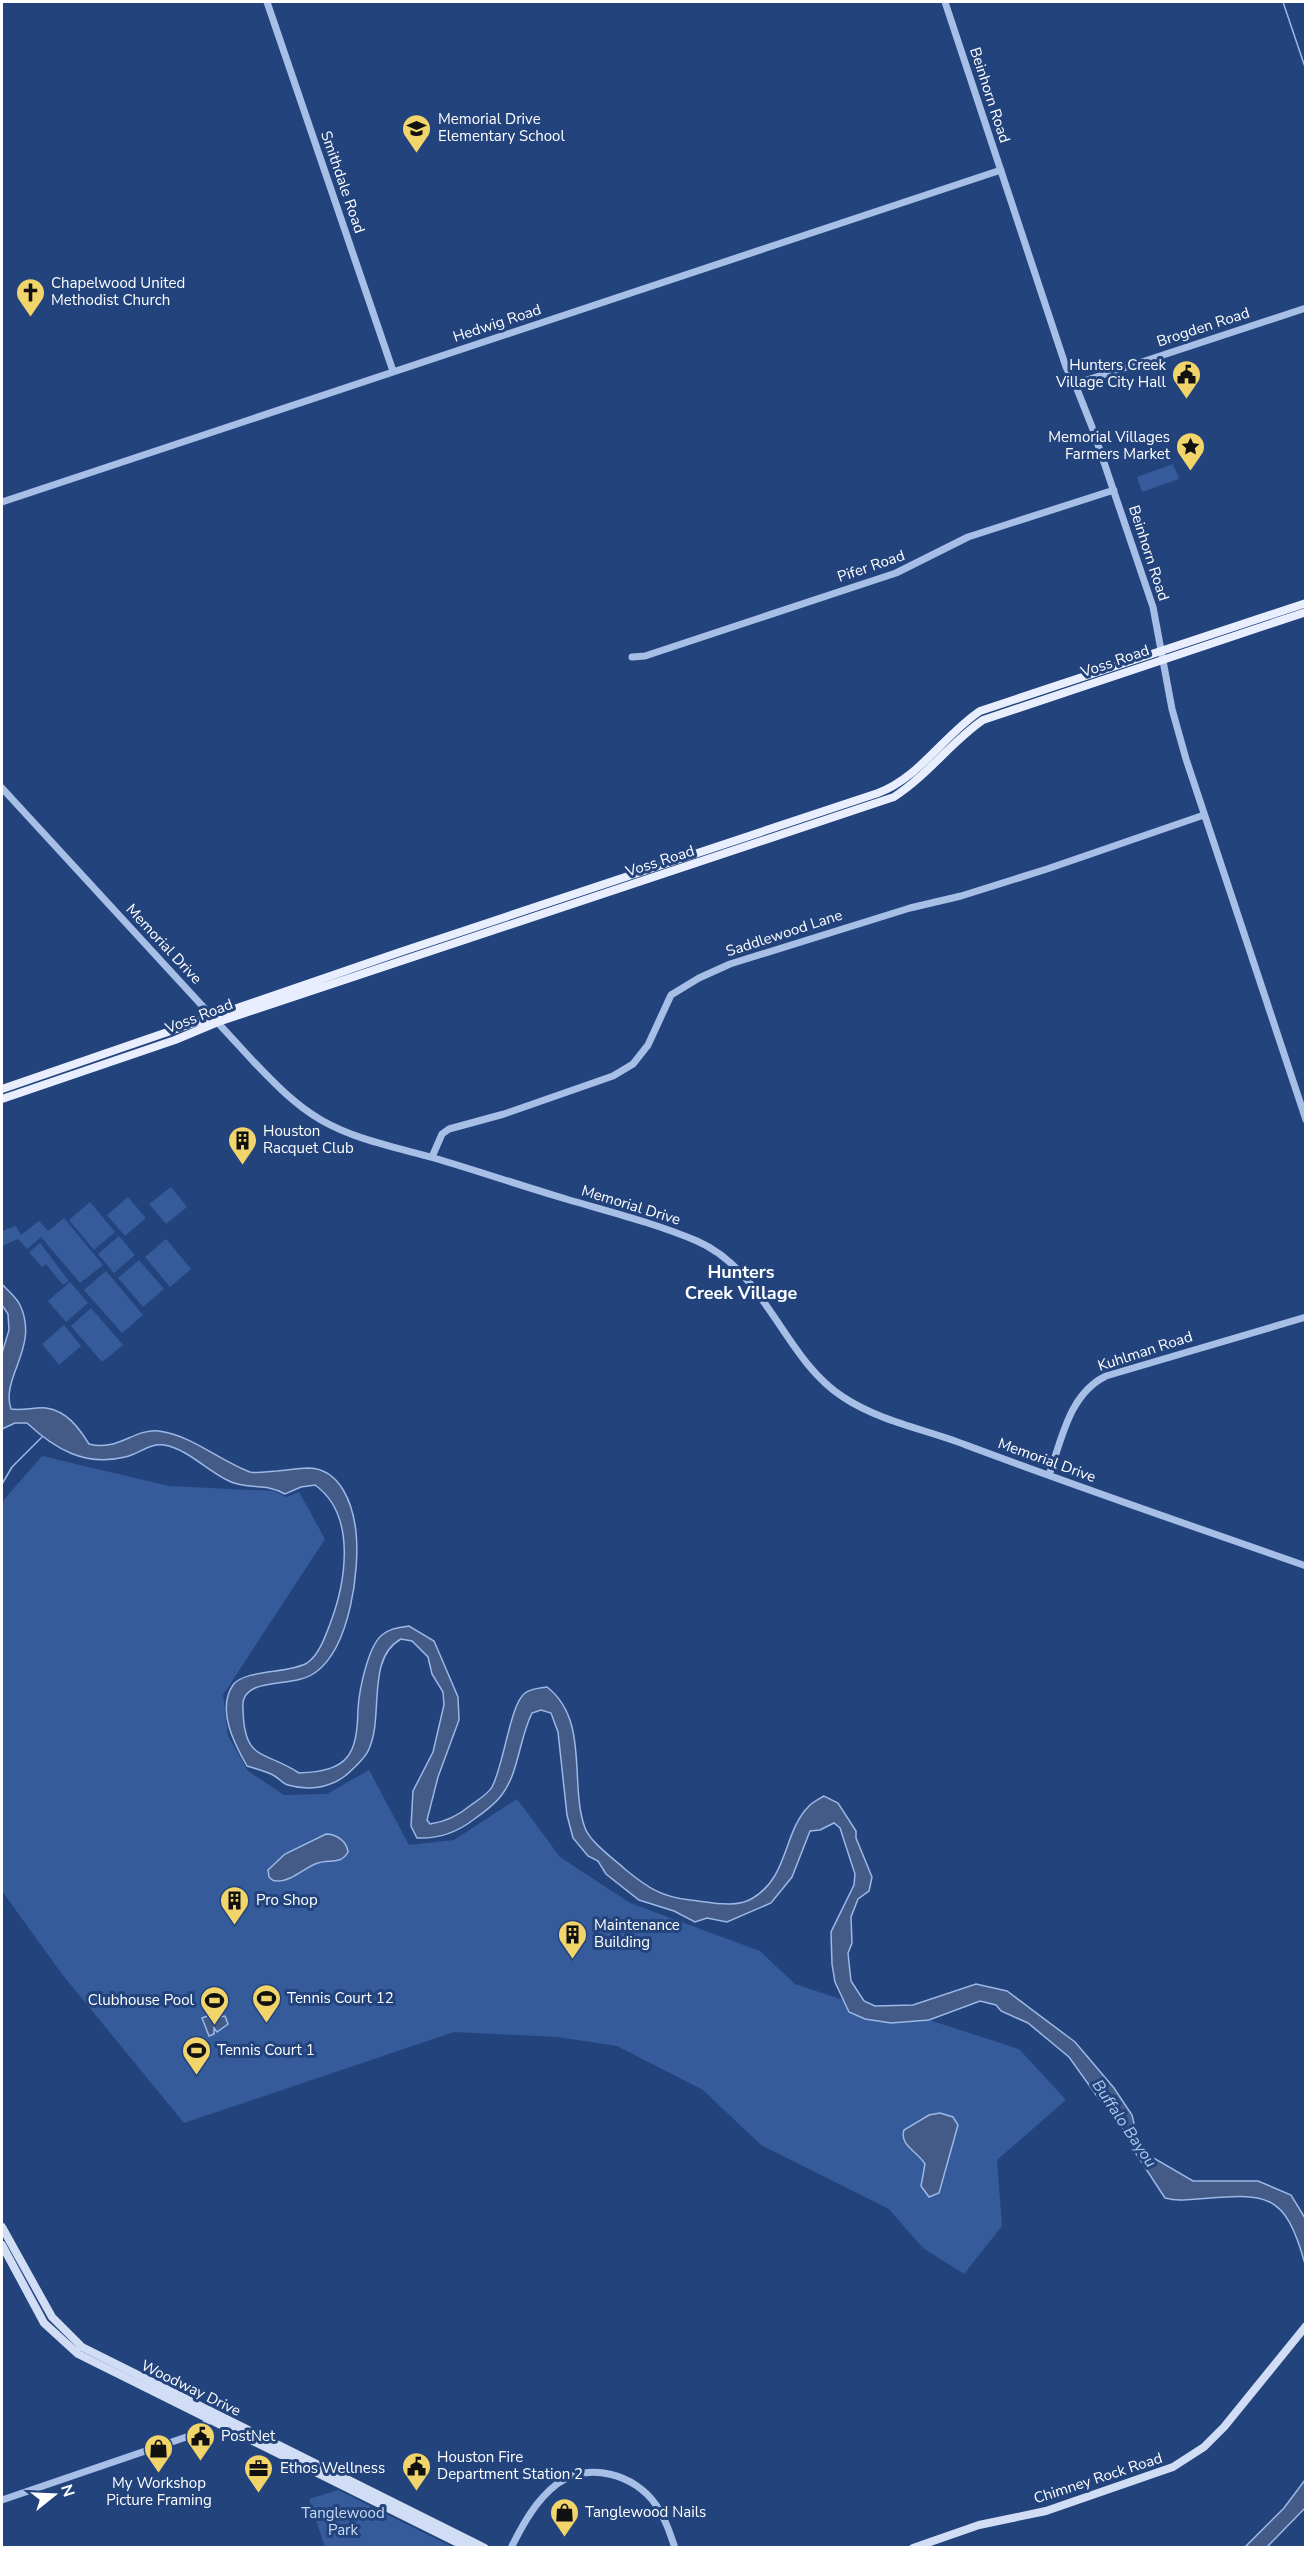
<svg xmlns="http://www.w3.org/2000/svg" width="1307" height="2549" viewBox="0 0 1307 2549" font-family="'Nunito Sans',sans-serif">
<rect width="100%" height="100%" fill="#23437d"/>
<!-- green -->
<path fill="#365b9b" d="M 1173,464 L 1179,479 L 1142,492 L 1137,477 Z
M 171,1187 L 187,1207 L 166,1224 L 149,1204 Z
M 128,1197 L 146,1218 L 125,1236 L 107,1215 Z
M 90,1202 L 115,1232 L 94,1250 L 69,1220 Z
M 64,1218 L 103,1265 L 80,1283 L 41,1237 L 27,1249 L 18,1239 L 2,1246 L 2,1231 L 16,1226 L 21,1235 L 39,1221 L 48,1231 Z
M 119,1236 L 135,1255 L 114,1273 L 98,1254 Z
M 166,1239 L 191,1269 L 170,1287 L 145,1257 Z
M 40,1243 L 69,1281 L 63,1285 L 46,1264 L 42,1267 L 29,1252 Z
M 139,1260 L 164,1289 L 143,1307 L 118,1278 Z
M 106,1271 L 143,1315 L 122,1333 L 84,1290 Z
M 70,1282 L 88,1303 L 66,1322 L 48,1301 Z
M 91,1308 L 123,1345 L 102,1362 L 71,1326 Z
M 64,1325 L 81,1346 L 59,1365 L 42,1344 Z
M 42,1456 L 169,1486 L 274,1491 L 286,1497 L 299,1492 L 325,1539 L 223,1695 L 228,1736 L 248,1771 L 284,1795 L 327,1794 L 369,1770 L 409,1845 L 454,1840 L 517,1799 L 560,1857 L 630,1903 L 760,1951 L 795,1984 L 843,2000 L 849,2012 L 891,2023 L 929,2020 L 1019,2049 L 1066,2100 L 997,2160 L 1002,2226 L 964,2274 L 923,2248 L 889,2209 L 761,2145 L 703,2090 L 617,2046 L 557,2037 L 454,2032 L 184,2123 L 62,1974 L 2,1891 L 2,1502 Z
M 338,2490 L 452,2547 L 325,2547 L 309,2499 Z"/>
<!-- water -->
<path fill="#435b86" stroke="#9bb8e7" stroke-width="1.5" d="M 2,1284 C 7,1290 17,1298 20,1305 C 40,1347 0,1378 11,1409 C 23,1411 34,1407 46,1408 C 67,1411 79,1428 89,1444 C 117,1452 135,1428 159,1431 C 191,1435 220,1461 250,1472 C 258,1474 269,1471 277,1471 C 288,1470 299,1468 309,1468 C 341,1469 353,1505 356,1532 C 360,1570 350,1647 316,1672 C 298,1685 275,1680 255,1688 C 245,1693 242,1699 243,1709 C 244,1762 264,1750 299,1773 C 349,1771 357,1755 358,1709 C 359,1691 368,1646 382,1635 C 390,1628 399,1628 409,1626 L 434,1641 L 458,1697 L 459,1720 L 438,1777 L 427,1820 L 430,1824 C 446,1822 459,1815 471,1805 C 478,1800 488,1794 492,1787 C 504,1765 510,1704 525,1693 C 532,1688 540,1688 547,1687 C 590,1720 569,1785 585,1828 C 590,1842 615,1860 626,1870 C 648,1888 662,1897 690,1900 C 709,1902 736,1909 753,1898 C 789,1876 783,1832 809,1806 C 813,1802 819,1799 824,1796 L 838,1803 L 856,1831 L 856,1838 L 872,1877 L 869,1891 L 858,1899 L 851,1917 L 852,1943 L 848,1953 L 851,1981 L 864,2001 L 875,2006 L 913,2005 L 976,1984 L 1007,1991 L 1075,2042 L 1114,2088 L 1132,2115 L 1135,2128 L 1133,2134 L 1150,2156 L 1193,2181 L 1258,2181 L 1291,2195 L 1305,2218 L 1305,2264 C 1285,2192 1268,2193 1197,2199 C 1185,2200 1177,2201 1165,2198 L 1131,2146 L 1120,2122 L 1099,2099 L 1069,2057 L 1028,2023 L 1001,2011 L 996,2005 L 980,2001 L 929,2020 L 891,2023 L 865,2019 L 849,2012 L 835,1982 L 832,1964 L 831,1932 L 854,1885 L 855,1874 L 840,1828 L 834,1823 L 820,1830 L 810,1831 L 792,1877 L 771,1903 L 727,1922 L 707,1918 L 695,1922 L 674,1911 L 639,1900 L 606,1874 L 598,1861 L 588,1856 L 573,1838 L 567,1815 L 558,1732 L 551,1713 L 541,1710 L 532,1713 C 519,1739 519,1773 501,1796 C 493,1806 483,1813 473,1820 C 456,1833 438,1839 417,1838 L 411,1826 L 413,1791 L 433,1752 L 444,1705 L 443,1692 L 432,1674 L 428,1657 L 412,1641 L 401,1639 C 366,1658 384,1716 369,1749 C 365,1759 353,1769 345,1776 C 329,1788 308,1791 288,1785 C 283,1784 279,1778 273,1775 C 265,1771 256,1769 247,1766 C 235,1745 216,1710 233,1685 C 245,1669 289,1674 307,1663 C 319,1655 325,1637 330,1624 C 346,1582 357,1515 315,1485 L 301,1487 L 285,1494 C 268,1483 247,1490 229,1481 C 207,1471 188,1449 164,1445 C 149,1443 139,1454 125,1457 C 85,1467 55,1449 27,1423 L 15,1423 L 2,1429 L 2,1353 L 9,1330 L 8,1314 L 2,1305 Z
M 326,1834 C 336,1834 347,1841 348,1852 C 341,1865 329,1859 318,1863 C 305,1867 291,1882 277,1881 C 273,1881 272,1880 269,1877 L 268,1870 L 285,1854 Z
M 217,2014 L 220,2017 L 225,2016 L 228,2024 L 217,2032 L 214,2028 L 214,2034 L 209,2036 L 202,2018 L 208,2016 L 212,2021 L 212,2016 Z
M 940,2113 L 953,2117 L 958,2125 L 939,2193 L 929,2197 L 921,2186 L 925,2164 C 918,2152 899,2145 904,2130 L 929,2115 Z
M 1305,2480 L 1305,2508 L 1267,2547 L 1245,2547 L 1284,2508 Z"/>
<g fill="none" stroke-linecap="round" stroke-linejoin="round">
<!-- stream -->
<path stroke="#9bb8e7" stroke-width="1.5" d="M 1283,2 L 1306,70
M 2,1484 L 12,1467 L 42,1437"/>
<!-- tertiary -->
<path stroke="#a7bee6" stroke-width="7" d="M 267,2 L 393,371
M 945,2 L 1066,367 L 1075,384 L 1092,427 L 1153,607 L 1172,709 L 1186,759 L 1306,1120
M 1075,384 L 1306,308
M 2,502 L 1001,170
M 632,657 L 645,656 L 896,573 L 968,537 L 1114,490
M 2,788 L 253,1061 C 274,1083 294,1104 321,1120 C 356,1140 395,1147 434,1158 C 478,1171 522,1186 566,1199 C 610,1212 655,1223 697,1241 C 766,1271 783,1358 843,1397 C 881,1422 925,1429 966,1445 C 1078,1487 1192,1526 1306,1566
M 432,1157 L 442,1134 L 449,1129 L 504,1114 L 613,1076 L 633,1064 L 648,1045 L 671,995 L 699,978 L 730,964 L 910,908 L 961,896 L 1047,869 L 1204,815
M 1049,1475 C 1062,1439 1069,1394 1106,1376 L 1306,1317
M 2,2500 L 198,2433 L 211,2417
M 511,2548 C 523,2524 536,2500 557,2484 C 588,2461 635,2474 656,2505 C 665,2518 670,2533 675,2548"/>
<!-- secondary -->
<path stroke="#d1ddf5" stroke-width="8" d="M 2,2227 L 52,2317 L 82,2347 L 485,2548
M 2,2245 L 44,2323 L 78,2354 L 468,2548
M 913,2548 L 979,2525 L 1046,2511 L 1173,2467 L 1204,2447 L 1224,2427 L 1306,2326"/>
<!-- primary -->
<path stroke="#e8eefd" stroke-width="8" d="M 2,1089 L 400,952 L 878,793 C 919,778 944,735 980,711 L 1306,603
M 2,1099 L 175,1040 L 218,1022 L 894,797 C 928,775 951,742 983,720 L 1306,612"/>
</g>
<!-- icons -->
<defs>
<symbol id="school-pin" viewBox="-11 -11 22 30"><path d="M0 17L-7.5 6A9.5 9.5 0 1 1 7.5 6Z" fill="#f1d56a" stroke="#23437d"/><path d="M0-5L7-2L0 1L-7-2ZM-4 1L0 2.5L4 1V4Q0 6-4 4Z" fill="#111"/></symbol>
<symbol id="church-pin" viewBox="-11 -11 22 30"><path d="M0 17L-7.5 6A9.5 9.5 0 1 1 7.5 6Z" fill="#f1d56a" stroke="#23437d"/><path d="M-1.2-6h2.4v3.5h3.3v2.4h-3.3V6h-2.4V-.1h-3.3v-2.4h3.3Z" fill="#111"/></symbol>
<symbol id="civic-pin" viewBox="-11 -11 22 30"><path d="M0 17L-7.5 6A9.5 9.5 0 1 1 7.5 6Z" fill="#f1d56a" stroke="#23437d"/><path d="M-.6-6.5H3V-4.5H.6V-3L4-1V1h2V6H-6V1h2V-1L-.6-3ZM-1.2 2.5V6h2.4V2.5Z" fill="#111"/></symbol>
<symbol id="sight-pin" viewBox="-11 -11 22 30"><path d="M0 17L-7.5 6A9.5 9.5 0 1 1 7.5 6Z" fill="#f1d56a" stroke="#23437d"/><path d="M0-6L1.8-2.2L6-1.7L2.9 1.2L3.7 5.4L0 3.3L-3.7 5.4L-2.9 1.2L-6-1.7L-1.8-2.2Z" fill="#111"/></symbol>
<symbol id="building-pin" viewBox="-11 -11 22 30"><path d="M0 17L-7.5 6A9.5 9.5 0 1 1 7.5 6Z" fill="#f1d56a" stroke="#23437d"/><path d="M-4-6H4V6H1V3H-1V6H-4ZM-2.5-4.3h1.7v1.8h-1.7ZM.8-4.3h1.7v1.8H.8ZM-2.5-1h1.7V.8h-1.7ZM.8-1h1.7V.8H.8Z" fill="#111"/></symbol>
<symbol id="stadium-pin" viewBox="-11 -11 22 30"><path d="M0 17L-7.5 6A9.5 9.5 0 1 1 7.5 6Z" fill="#f1d56a" stroke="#23437d"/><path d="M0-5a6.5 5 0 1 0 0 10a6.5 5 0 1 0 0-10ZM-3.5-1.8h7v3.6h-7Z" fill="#111"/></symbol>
<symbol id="shop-pin" viewBox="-11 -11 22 30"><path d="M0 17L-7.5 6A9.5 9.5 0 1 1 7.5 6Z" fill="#f1d56a" stroke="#23437d"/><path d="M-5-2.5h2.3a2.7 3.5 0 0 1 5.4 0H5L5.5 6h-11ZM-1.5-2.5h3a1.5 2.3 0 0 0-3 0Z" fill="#111"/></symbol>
<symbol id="office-pin" viewBox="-11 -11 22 30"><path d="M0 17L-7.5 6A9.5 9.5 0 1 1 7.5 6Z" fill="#f1d56a" stroke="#23437d"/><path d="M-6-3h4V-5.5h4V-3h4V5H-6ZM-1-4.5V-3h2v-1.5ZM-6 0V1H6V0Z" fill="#111"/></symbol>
</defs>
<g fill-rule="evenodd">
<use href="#school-pin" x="400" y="112" width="33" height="45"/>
<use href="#church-pin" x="14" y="276" width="33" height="45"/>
<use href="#civic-pin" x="1170" y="358" width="33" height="45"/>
<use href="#sight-pin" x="1174" y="430" width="33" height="45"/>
<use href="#building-pin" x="226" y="1124" width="33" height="45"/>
<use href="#building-pin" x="218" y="1884" width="33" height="45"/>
<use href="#building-pin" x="556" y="1918" width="33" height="45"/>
<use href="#stadium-pin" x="250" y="1982" width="33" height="45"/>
<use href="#stadium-pin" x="198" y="1984" width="33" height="45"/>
<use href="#stadium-pin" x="180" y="2034" width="33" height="45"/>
<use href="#civic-pin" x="184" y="2420" width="33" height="45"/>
<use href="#shop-pin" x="142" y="2432" width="33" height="45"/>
<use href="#civic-pin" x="400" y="2450" width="33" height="45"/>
<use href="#office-pin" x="242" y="2452" width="33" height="45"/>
<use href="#shop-pin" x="548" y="2496" width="33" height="45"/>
</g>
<g text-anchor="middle" stroke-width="6" stroke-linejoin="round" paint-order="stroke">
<!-- street labels -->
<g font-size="15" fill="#fff" stroke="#23437d">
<text transform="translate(990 95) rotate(72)" y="5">Beinhorn Road</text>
<text transform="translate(343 182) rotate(71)" y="5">Smithdale Road</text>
<text transform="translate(497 323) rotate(-18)" y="5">Hedwig Road</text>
<text transform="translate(1203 327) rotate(-18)" y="5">Brogden Road</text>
<text transform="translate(1149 553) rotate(72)" y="5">Beinhorn Road</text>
<text transform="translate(871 566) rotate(-19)" y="5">Pifer Road</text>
<text transform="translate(1115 661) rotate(-19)" y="5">Voss Road</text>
<text transform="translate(660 861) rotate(-18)" y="5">Voss Road</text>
<text transform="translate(784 933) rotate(-18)" y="5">Saddlewood Lane</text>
<text transform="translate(164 944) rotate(47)" y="5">Memorial Drive</text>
<text transform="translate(199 1016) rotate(-21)" y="5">Voss Road</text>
<text transform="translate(631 1205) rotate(17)" y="5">Memorial Drive</text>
<text transform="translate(1145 1351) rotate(-18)" y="5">Kuhlman Road</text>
<text transform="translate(1047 1460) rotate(20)" y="5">Memorial Drive</text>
<text transform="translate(191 2388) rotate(26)" y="5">Woodway Drive</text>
<text transform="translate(1098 2478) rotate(-18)" y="5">Chimney Rock Road</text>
</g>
<!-- poi labels -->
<g font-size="15" fill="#fff" stroke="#23437d" text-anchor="start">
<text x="438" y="124">Memorial Drive<tspan x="438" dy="17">Elementary School</tspan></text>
<text x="51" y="288">Chapelwood United<tspan x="51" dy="17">Methodist Church</tspan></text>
<text x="1166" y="370" text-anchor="end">Hunters Creek<tspan x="1166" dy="17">Village City Hall</tspan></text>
<text x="1170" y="442" text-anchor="end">Memorial Villages<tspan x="1170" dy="17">Farmers Market</tspan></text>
<text x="263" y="1136">Houston<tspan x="263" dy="17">Racquet Club</tspan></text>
<text x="256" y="1905">Pro Shop</text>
<text x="594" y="1930">Maintenance<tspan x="594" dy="17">Building</tspan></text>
<text x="287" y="2003">Tennis Court 12</text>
<text x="194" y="2005" text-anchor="end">Clubhouse Pool</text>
<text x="217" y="2055">Tennis Court 1</text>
<text x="221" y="2441">PostNet</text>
<text x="437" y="2462">Houston Fire<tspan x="437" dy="17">Department Station 2</tspan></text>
<text x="280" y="2473">Ethos Wellness</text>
<text x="159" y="2488" text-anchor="middle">My Workshop<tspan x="159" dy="17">Picture Framing</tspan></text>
<text x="585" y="2517">Tanglewood Nails</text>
</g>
<!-- park labels -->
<g font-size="15" fill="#cadaf5" stroke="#23437d">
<text x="343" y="2518">Tanglewood<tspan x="343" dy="17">Park</tspan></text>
</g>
<!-- water labels -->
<g font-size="16" font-style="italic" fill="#b2c9ee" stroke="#23437d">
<text transform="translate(1125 2123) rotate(56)" y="6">Buffalo Bayou</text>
</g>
<!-- quarter labels -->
<g font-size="18" font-weight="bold" fill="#fff" stroke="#23437d">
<text x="741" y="1278">Hunters<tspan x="741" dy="21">Creek Village</tspan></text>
</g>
</g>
<!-- border -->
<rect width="1307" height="2549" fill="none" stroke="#ffffff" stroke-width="6"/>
<!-- north arrow -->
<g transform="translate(54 2495) rotate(72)" stroke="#23437d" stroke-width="4.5" paint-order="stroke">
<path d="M0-4.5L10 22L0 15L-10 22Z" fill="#ffffff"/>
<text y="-9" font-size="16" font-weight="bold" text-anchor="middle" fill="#ffffff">N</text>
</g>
</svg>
